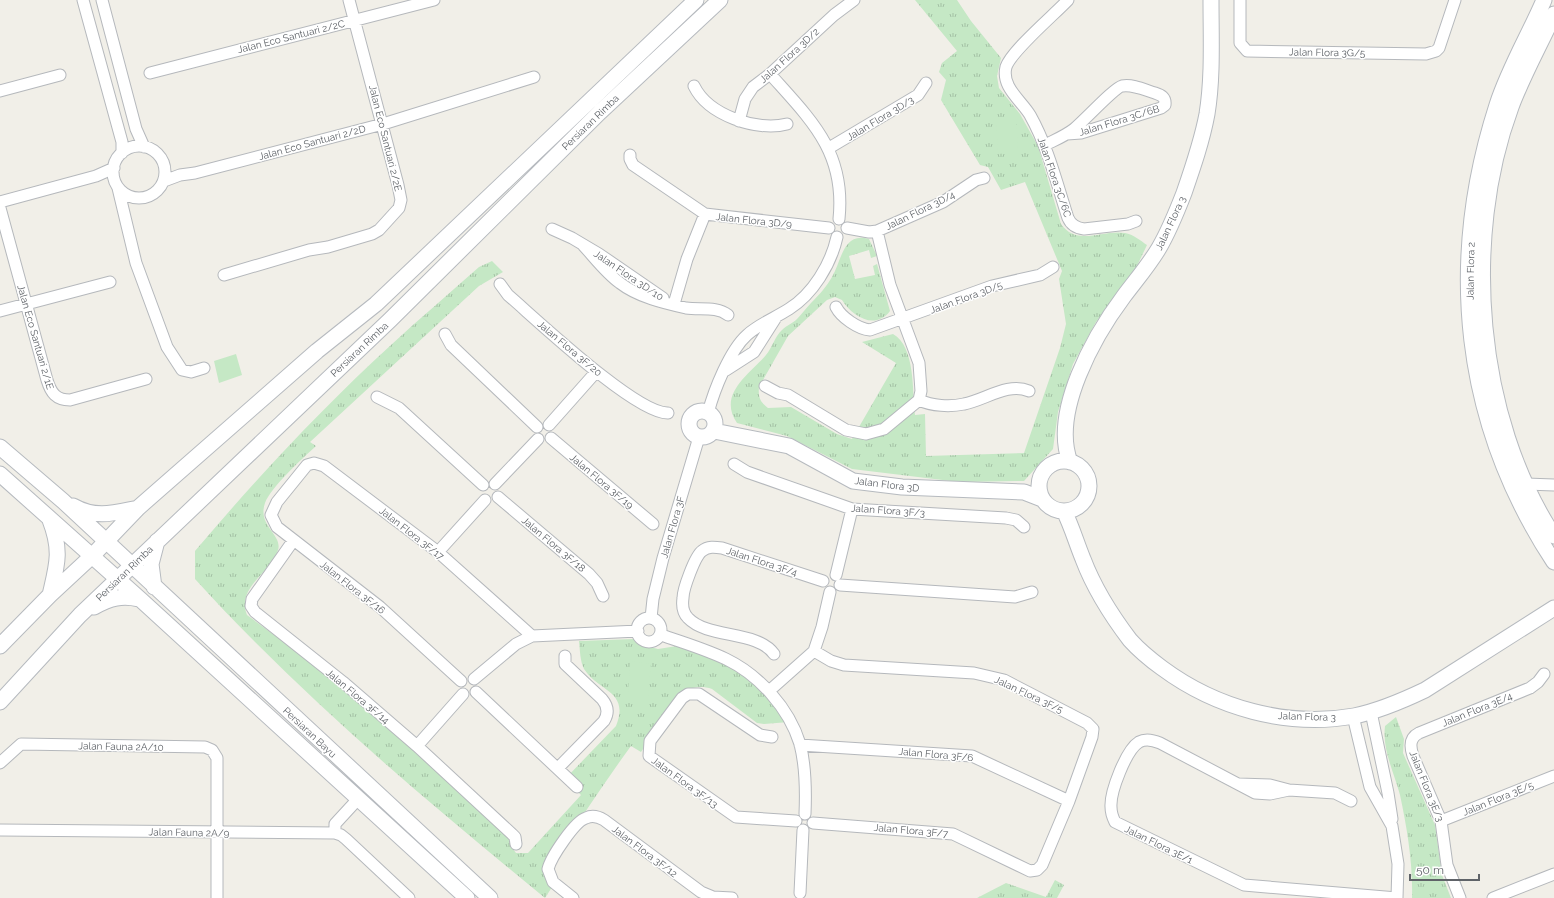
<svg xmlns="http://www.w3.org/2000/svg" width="1554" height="898" viewBox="0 0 1554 898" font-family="Raleway,sans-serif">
<defs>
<pattern id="grass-tufts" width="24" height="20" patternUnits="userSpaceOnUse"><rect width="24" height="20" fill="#c5e8c5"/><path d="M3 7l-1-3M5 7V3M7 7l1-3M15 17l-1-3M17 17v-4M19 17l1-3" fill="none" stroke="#a3c0a4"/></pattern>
</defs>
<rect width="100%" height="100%" fill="#f1efe8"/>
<!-- grass -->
<path fill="url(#grass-tufts)" d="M 915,0 L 957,0 L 971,21 L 1001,58 L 997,76 L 999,88 L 1020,114 L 1038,146 L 1061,224 C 1077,247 1103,229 1125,233 C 1133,234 1141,241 1147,245 L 1135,270 L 1096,322 L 1073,364 L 1058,412 L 1053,449 L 1024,481 L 959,482 L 852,469 L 787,436 L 737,423 C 717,394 750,374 766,355 C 772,348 775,336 782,330 C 787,325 793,323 797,319 C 802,314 806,308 811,303 C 819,295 827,286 832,277 C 842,260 843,231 869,239 L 877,256 L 871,258 L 869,250 L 849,256 L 855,279 L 875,275 L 873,266 L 877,264 L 890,311 C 875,331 852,316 842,300 L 835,297 L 827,300 L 788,336 L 759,387 C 758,397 760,402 768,408 L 791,407 L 837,434 L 852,439 L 896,363 L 862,342 L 893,334 C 916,347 912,392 915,415 L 925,414 L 926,456 L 1024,453 L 1060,348 L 1066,324 L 1059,279 L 1062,271 L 1025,182 L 1001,190 L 988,167 L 980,165 L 941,100 L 946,80 L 939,72 L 942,63 L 957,51 Z
M 492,261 L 503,272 L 479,286 L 310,442 L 316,446 C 303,458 271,487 265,503 C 257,526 283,535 278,550 C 271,573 236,587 247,615 L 307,659 L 385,724 L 510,836 L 513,849 L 516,853 L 528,853 L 581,795 L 565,779 L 616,726 C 630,691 599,692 584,669 C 580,661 580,650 579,641 L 634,639 L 646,646 L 658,649 L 677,646 L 727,664 L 754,680 L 789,722 L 764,724 L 757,723 L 712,689 C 700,685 690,687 681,695 L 641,752 L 631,746 C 603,784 578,824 550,862 L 554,884 L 545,898 C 423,798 301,696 195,579 L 195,551 C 256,479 321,409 391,345 C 420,318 450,293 479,267 Z
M 1396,717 L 1404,739 L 1403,753 L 1435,825 L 1442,875 L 1451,898 L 1412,898 C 1413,863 1407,828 1400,795 C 1394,772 1382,750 1385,726 Z
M 1055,880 L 1064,885 L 1057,898 L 977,898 L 1006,883 L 1046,897 Z"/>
<!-- pitch -->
<path fill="#c5e8c5" d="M 1016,119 L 1018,152 L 998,154 L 996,121 Z
M 236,354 L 242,375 L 219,383 L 214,361 Z
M 630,661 L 651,664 L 648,698 L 628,696 Z"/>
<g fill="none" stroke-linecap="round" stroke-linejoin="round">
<defs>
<path id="street" d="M 83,0 L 122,142 L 122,153
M 102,0 L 136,129 L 144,147
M 1068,0 C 1055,14 1011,51 1006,67 C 1001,87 1021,100 1030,115 C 1048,147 1057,184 1068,218 C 1071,225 1076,228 1084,229 L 1128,224 L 1136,221
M 1240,0 L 1240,43 L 1247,51 L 1426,54 L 1436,51 L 1439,48 L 1455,0
M 150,73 L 434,0
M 770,74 C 811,120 846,152 839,219
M 694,86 C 708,115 757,132 787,124
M 0,91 L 60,75
M 739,121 L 745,99 L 753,87 L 770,74 L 834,15 L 854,0
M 1045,145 C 1055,140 1065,136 1074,129 C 1084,121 1114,88 1122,86 C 1133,84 1145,90 1155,93 C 1161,95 1166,97 1165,105 L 1161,108 L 1081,133 L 1067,134
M113 172a26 26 0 1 1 52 0a26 26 0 1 1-52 0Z
M 829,148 L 918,95 L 926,83
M 630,155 L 630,159 L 633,165 L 705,214 L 829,228
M 164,181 L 180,175 L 195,173 L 383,124 L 534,77
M 118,188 L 136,263 L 167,347 L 182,370 L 191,372 L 204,368
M 0,202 L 96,176 L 114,168
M 0,208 L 47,380 C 51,393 56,400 70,400 L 146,379
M 552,229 L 572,238 L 599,254 L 663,298
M 877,231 L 943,202 L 976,180 L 984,178
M 583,245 C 595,258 606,273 620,283 C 638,297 664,303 686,308 C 700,310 717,306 728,315
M 224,275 L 309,250 L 328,247 L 372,234 L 379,230 L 399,208 L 401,200 L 398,185 L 349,0
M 500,284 L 508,295 C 536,319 636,414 668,413
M 674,304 L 687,259 L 705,214
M 836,307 C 841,317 858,329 870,330 L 992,286 L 1040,275 L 1053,267
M 0,311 L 110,282
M 445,334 L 451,345 L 537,427
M 726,370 L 754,352 L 775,319
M 765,386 L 778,393 L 788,395 L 846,430 L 866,434 L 884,429 L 919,400 L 921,391 L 919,363 L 890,285 L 877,231 L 869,232 L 847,228
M 377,397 L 399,408 L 483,485
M 919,400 C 932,406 950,407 964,404 C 985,400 1008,382 1029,391
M 708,413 C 714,390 730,350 747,335 C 759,324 775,318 789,309 C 813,294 831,264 837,237
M 549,425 L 596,372
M 551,438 L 653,524
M 734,464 L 747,472 L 852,509 L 1006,518 L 1016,520 L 1024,527
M 495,484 L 538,439
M 1526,484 L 1554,485
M 498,497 L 589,574 L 597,583 L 603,596
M 293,541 L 252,599 L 251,606 L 255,612 L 343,682 L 417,746 L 512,834 L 515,837 L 516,844
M 438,552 L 485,500
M 836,575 L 852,509
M 840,585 L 1015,597 L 1032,592
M 651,618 L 653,599 L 663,558 L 699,437
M637 630a12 12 0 1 1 24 0a12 12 0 1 1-24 0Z
M 661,635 C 682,642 705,649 726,659 C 759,675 789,708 800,744 C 806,767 806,790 805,814
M 814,651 L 831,661 L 844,665 L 974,673 L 1004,680 L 1087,723 L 1093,729 L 1092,737 L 1069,801
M 774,654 C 757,630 708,639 688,618 C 683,613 682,605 683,598 C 683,589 695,556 702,551 C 708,546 715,547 722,548 L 823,581
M 474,679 L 516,644 L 532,636 L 638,631
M 461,681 L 380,607 L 277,527 L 271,515 L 277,502 L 307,465 L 314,463 L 324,466 L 438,552 L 532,636
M 769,691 L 814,651 L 822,627 L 830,592
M 476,692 L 577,787
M 1371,712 L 1388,793 L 1392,819
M 1353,716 L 1370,787 L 1392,826 L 1398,864 L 1397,898
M 772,737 L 760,735 L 699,694 L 688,694 L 682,698 L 650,741 L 649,756 L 736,817 L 796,821
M 800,745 L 972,756 L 1069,801 L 1042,865 L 1037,870 L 1030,871 L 953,834 L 813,823
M 417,746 L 463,694
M 0,763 L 21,744 L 205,747 L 212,750 L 217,758 L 217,898
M 558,768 L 604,721 C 609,713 608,706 602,699 L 565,664 L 565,656
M 1239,784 L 1270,785 L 1289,790 L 1335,793 L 1351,801
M 1289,790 L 1270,794 L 1255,793 L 1160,743 C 1153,740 1146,738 1139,742 C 1126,750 1110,792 1111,807 C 1111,812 1113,818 1115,822 L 1244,885 L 1397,898
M 1441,821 L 1554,776
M 0,830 L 335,833 L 341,835 L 346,839 L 409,898
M 335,833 L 335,824 L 358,799
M 800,893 L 803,830
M 573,898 L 553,882 L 548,869 C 551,857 575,821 586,818 C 592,815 599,817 604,820 L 701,892 L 713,897 L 732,898
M 1460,898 L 1447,865 L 1441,821 L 1413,756 C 1410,747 1409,738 1419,733 L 1530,688 L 1538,682 L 1544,674
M 1493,898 L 1554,874"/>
<path id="secondary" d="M 1544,0 C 1529,35 1509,68 1497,105 C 1446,263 1462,422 1554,562
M 1554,14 C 1540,45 1523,75 1511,107 C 1462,239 1476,418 1554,536
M689 424a13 13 0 1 1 26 0a13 13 0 1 1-26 0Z
M 714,431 L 789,446 L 853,481 L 902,487 L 1024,492 L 1042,499
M 0,447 L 63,501 L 490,898
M1039 486a25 25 0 1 1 50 0a25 25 0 1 1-50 0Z
M 1070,462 C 1051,412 1094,336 1124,296 C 1136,280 1149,265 1159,248 C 1169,231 1177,211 1184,193 C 1193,167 1202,141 1207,114 C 1213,77 1211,38 1211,0
M 0,474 L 140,599 L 467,898
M 73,506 C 96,519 114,513 138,508
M 1064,511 C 1072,527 1076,542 1083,559 C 1094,588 1111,615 1130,640 C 1139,650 1151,660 1162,668 C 1216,708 1287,728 1354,716 C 1379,711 1402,701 1425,690 L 1554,608
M 154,587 L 151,564 L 157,541
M 50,595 C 57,565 62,551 50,520
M 94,607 C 110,598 122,595 139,599
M 0,646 L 50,595 L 92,556 L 138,508 L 317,351 L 376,304 L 696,0
M 0,702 L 80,615 L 390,320 L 600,112 L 720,0"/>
</defs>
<!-- street casing -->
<use href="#street" stroke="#b5b8bc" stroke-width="13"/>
<!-- secondary casing -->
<use href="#secondary" stroke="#b6babf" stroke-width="17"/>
<!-- street -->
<use href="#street" stroke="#fff" stroke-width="11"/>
<!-- secondary -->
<use href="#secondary" stroke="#fff" stroke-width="15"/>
</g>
<g text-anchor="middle" stroke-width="3" stroke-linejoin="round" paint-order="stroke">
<!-- street labels -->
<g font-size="10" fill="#5f6368" stroke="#fff">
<text transform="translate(291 36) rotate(-14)" y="4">Jalan Eco Santuari 2/2C</text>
<text transform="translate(1327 52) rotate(1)" y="4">Jalan Flora 3G/5</text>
<text transform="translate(789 55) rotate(-42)" y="4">Jalan Flora 3D/2</text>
<text transform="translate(880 118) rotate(-31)" y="4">Jalan Flora 3D/3</text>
<text transform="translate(1119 120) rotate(-17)" y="4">Jalan Flora 3C/6B</text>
<text transform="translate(590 122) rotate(-44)" y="4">Persiaran Rimba</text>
<text transform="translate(386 138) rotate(76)" y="4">Jalan Eco Santuari 2/2E</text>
<text transform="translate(312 142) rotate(-15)" y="4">Jalan Eco Santuari 2/2D</text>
<text transform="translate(1055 177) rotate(71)" y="4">Jalan Flora 3C/6C</text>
<text transform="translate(920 210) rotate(-26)" y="4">Jalan Flora 3D/4</text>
<text transform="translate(754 220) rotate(6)" y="4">Jalan Flora 3D/9</text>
<text transform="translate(1170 223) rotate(-65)" y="4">Jalan Flora 3</text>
<text transform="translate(1470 271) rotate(-89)" y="4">Jalan Flora 2</text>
<text transform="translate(629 275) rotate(34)" y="4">Jalan Flora 3D/10</text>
<text transform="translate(966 297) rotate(-20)" y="4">Jalan Flora 3D/5</text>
<text transform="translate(36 337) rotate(74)" y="4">Jalan Eco Santuari 2/1E</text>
<text transform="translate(570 348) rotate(40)" y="4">Jalan Flora 3F/20</text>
<text transform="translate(359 349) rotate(-43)" y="4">Persiaran Rimba</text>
<text transform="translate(602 481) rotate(40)" y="4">Jalan Flora 3F/19</text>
<text transform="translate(887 484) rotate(7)" y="4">Jalan Flora 3D</text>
<text transform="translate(888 510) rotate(4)" y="4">Jalan Flora 3F/3</text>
<text transform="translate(672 527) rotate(-74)" y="4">Jalan Flora 3F</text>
<text transform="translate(412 533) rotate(38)" y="4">Jalan Flora 3F/17</text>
<text transform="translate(554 544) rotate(40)" y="4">Jalan Flora 3F/18</text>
<text transform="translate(762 561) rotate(18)" y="4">Jalan Flora 3F/4</text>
<text transform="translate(124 573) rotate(-44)" y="4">Persiaran Rimba</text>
<text transform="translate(353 587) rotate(38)" y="4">Jalan Flora 3F/16</text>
<text transform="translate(1029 694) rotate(25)" y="4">Jalan Flora 3F/5</text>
<text transform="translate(358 696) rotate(40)" y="4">Jalan Flora 3F/14</text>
<text transform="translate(1477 709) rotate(-22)" y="4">Jalan Flora 3E/4</text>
<text transform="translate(1307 716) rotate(2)" y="4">Jalan Flora 3</text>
<text transform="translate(310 732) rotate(43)" y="4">Persiaran Bayu</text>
<text transform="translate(121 746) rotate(1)" y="4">Jalan Fauna 2A/10</text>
<text transform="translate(936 754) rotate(5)" y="4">Jalan Flora 3F/6</text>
<text transform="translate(685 782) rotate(36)" y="4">Jalan Flora 3F/13</text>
<text transform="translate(1427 786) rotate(68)" y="4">Jalan Flora 3E/3</text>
<text transform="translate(1498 798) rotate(-22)" y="4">Jalan Flora 3E/5</text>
<text transform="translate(911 830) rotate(5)" y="4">Jalan Flora 3F/7</text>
<text transform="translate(189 832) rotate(1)" y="4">Jalan Fauna 2A/9</text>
<text transform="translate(1159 844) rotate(26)" y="4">Jalan Flora 3E/1</text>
<text transform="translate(645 851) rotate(37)" y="4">Jalan Flora 3F/12</text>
</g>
</g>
<!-- scale -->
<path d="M1410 874v6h69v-6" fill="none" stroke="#5f6368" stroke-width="2"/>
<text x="1416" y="874" font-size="12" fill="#5f6368" stroke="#ffffff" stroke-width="3" paint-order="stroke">50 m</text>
</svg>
